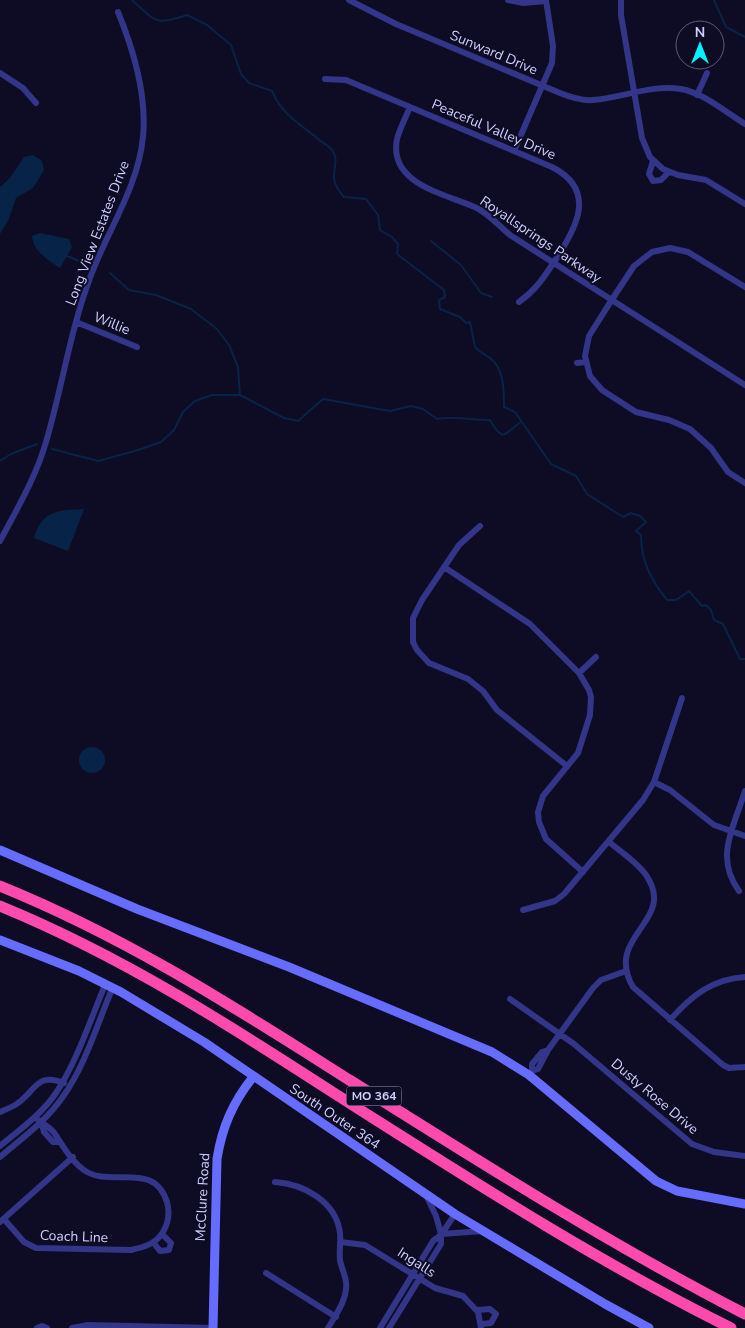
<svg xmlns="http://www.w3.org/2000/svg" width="745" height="1328" viewBox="0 0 745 1328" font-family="'Nunito Sans',sans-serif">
<rect width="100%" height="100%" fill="#0e0c24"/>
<!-- water -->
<path fill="#072348" d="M 33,155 L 42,161 L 44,170 L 33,188 L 16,198 L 8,221 L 0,234 L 0,187 L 10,178 L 24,157 Z
M 40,233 L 69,239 L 72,247 L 60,268 C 48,260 33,251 32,236 Z
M 84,509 L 68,551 L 34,538 C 42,510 59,510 84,509 Z
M79 760a13 13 0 1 1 26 0a13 13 0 1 1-26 0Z"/>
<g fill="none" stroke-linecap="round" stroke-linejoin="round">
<!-- stream -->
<path stroke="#072348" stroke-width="2" d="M 132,0 C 157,22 154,26 187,15 L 207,25 L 231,45 L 241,74 L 249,83 L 272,91 C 281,113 298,123 317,138 C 321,142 328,145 332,150 C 343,165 323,174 344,197 L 366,199 L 378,215 L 380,230 L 392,237 L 398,244 L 397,254 L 444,290 L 445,297 L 439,300 L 440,309 L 460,317 L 466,323 L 470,322 L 475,347 C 481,354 490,356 495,363 C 504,374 504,393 504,407 L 515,412 L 551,464 L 576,476 L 587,494 L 623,517 L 631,513 L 640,516 L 646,522 L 636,531 L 641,535 C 641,561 651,580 667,600 L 676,600 L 689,591 L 702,606 L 706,605 L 711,610 L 714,620 L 723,624 L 740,659 L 745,659
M 714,0 L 726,27 L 745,37
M 431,241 L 461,265 L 481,293 L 492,297
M 67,256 L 84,263
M 110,273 L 129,290 L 156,295 L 191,309 L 217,329 L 229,345 L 238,367 L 240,395
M 52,449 L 98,461 L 135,451 L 161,442 L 174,430 L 183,412 L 195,401 L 212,395 L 240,395 L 284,418 L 298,421 L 323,399 L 390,411 L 411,406 L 423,409 L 437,419 C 455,416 472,420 490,420 C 504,445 505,432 521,422
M 0,461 L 11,454 L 37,444"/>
<!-- street -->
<path stroke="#323588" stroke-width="6" d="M 349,0 L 396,24 L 560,93 C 570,97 582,101 593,100 C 622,98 652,84 681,89 C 704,93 725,112 745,124
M 508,0 L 523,3 L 546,1
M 621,0 L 621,15 L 642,138 L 650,157 L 663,169 L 678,175 L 706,180 L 745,204
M 0,73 L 23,88 L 36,103
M 325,79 L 346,80 L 552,167 C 597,190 577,227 556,259 C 544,277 537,289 519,302
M 697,95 L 707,73
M 410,107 C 406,117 400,128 397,139 C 388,185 447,194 477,208 C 490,215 499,226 510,235 L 745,385
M 514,151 L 552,63 L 553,46 L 546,0
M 653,161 L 649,174 L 653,181 L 661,180 L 669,172
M 745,287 L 688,252 L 670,248 L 652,252 L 634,266 L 611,301 L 589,336 L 585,356 L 590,376 L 602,390 L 636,412 L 669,420 L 690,429 L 711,448 L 728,472 L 745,483
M 76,322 L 137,347
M 577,363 L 586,362
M 480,526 L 459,545 L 422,600 L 413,618 L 413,642 L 417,650 L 429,663 L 468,679 L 483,691 L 497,710 L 567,766
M 0,541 C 17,509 36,477 46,442 C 62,388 70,331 90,278 C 107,231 138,188 143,137 C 147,96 134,51 118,12
M 444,567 L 530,624 L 579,673 L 589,690 L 591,697 L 590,715 L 578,753 L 543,796 L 538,812 L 539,822 L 546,839 L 583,872
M 579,673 L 596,657
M 654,782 L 670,790 L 714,825 L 745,836
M 609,842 C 621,852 637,862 646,875 C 678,922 603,935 633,987 L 723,1065 L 729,1068 L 745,1067
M 739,891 C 714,857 734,827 745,791
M 523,910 L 555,901 L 564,894 L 643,800 L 654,782 L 682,698
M 510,999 L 574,1044 L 692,1144 L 714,1152 L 745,1156
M 670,1020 C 691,996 712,979 745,977
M 532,1071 L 532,1064 L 542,1052 L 548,1050
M 529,1075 L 532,1071 L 538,1069 L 548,1050 L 593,988 L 601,980 L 626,971
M 0,1112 C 6,1109 13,1107 18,1103 C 36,1090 37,1072 64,1083
M 42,1124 L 44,1132 L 53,1142 L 58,1142
M 0,1146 C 19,1130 41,1115 56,1093 C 77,1061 90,1021 105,985
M 0,1157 C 21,1139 46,1121 62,1098 C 85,1066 97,1025 112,989
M 275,1182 C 303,1184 336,1201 340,1233 C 341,1241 339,1251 340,1260 C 341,1267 345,1274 346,1282 C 348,1298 336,1315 328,1328
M 426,1195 L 436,1216 L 441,1234 L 483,1231
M 4,1219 L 24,1242 L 36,1248 L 131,1250 C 144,1247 156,1244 163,1232 C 169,1222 170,1213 167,1202 C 154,1161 114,1187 87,1172 C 73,1164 63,1146 55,1134 C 50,1126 41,1124 35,1117
M 0,1222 L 73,1157
M 153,1242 L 160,1251 L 169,1250 L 171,1243 L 162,1234
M 340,1242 L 365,1245 L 435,1288 L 463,1296 L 478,1312 L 481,1328
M 266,1273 L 336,1317
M 477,1310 L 490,1309 L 496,1314 L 491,1323 L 482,1324
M 37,1328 L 42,1326 L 47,1328
M 72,1328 L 88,1325 L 213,1328
M 380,1328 L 433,1241 L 441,1235 L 455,1214
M 389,1328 L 441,1244 L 441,1235"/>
<!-- secondary -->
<path stroke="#666cff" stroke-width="9" d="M 0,850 L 137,909 L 289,967 L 492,1052 L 529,1075 L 656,1181 L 677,1191 L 745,1204
M 0,940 L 79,971 L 121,992 L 204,1042 L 455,1214 L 605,1304 L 649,1328
M 213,1328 L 217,1159 C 222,1127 233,1102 253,1077"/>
<!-- highway -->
<path stroke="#ff4aad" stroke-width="11" d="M 0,886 C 128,938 234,1007 351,1081 C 480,1162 609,1244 745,1314
M 0,906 C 127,958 240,1032 354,1106 C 477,1184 600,1263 731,1328"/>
</g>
<g text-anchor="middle" stroke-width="4" stroke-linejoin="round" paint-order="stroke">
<!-- shield labels -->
<rect fill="#0e0c24" stroke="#9694bd" stroke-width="1" x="346.5" y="1086.5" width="55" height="19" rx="4"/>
<g font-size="12" font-weight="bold" fill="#d1cfff">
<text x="374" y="1100">MO 364</text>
</g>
<!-- street labels -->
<g font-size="14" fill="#d1cfff" stroke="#0e0c24">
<text transform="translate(494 52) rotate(23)" y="5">Sunward Drive</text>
<text transform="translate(494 129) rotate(23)" y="5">Peaceful Valley Drive</text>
<text transform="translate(97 233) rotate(-69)" y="5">Long View Estates Drive</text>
<text transform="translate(541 239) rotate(34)" y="5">Royallsprings Parkway</text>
<text transform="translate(112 323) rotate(22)" y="5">Willie</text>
<text transform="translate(655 1096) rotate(40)" y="5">Dusty Rose Drive</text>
<text transform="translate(335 1116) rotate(34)" y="5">South Outer 364</text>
<text transform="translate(202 1197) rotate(-87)" y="5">McClure Road</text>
<text transform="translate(74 1236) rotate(2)" y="5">Coach Line</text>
<text transform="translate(417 1262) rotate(33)" y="5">Ingalls</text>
</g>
</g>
<!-- north arrow -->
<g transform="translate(700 45)"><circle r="24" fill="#0e0c24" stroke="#5c5a7c"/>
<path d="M0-4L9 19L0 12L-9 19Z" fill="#00f2fa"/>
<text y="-8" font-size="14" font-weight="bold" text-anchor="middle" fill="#d1cfff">N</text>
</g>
</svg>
